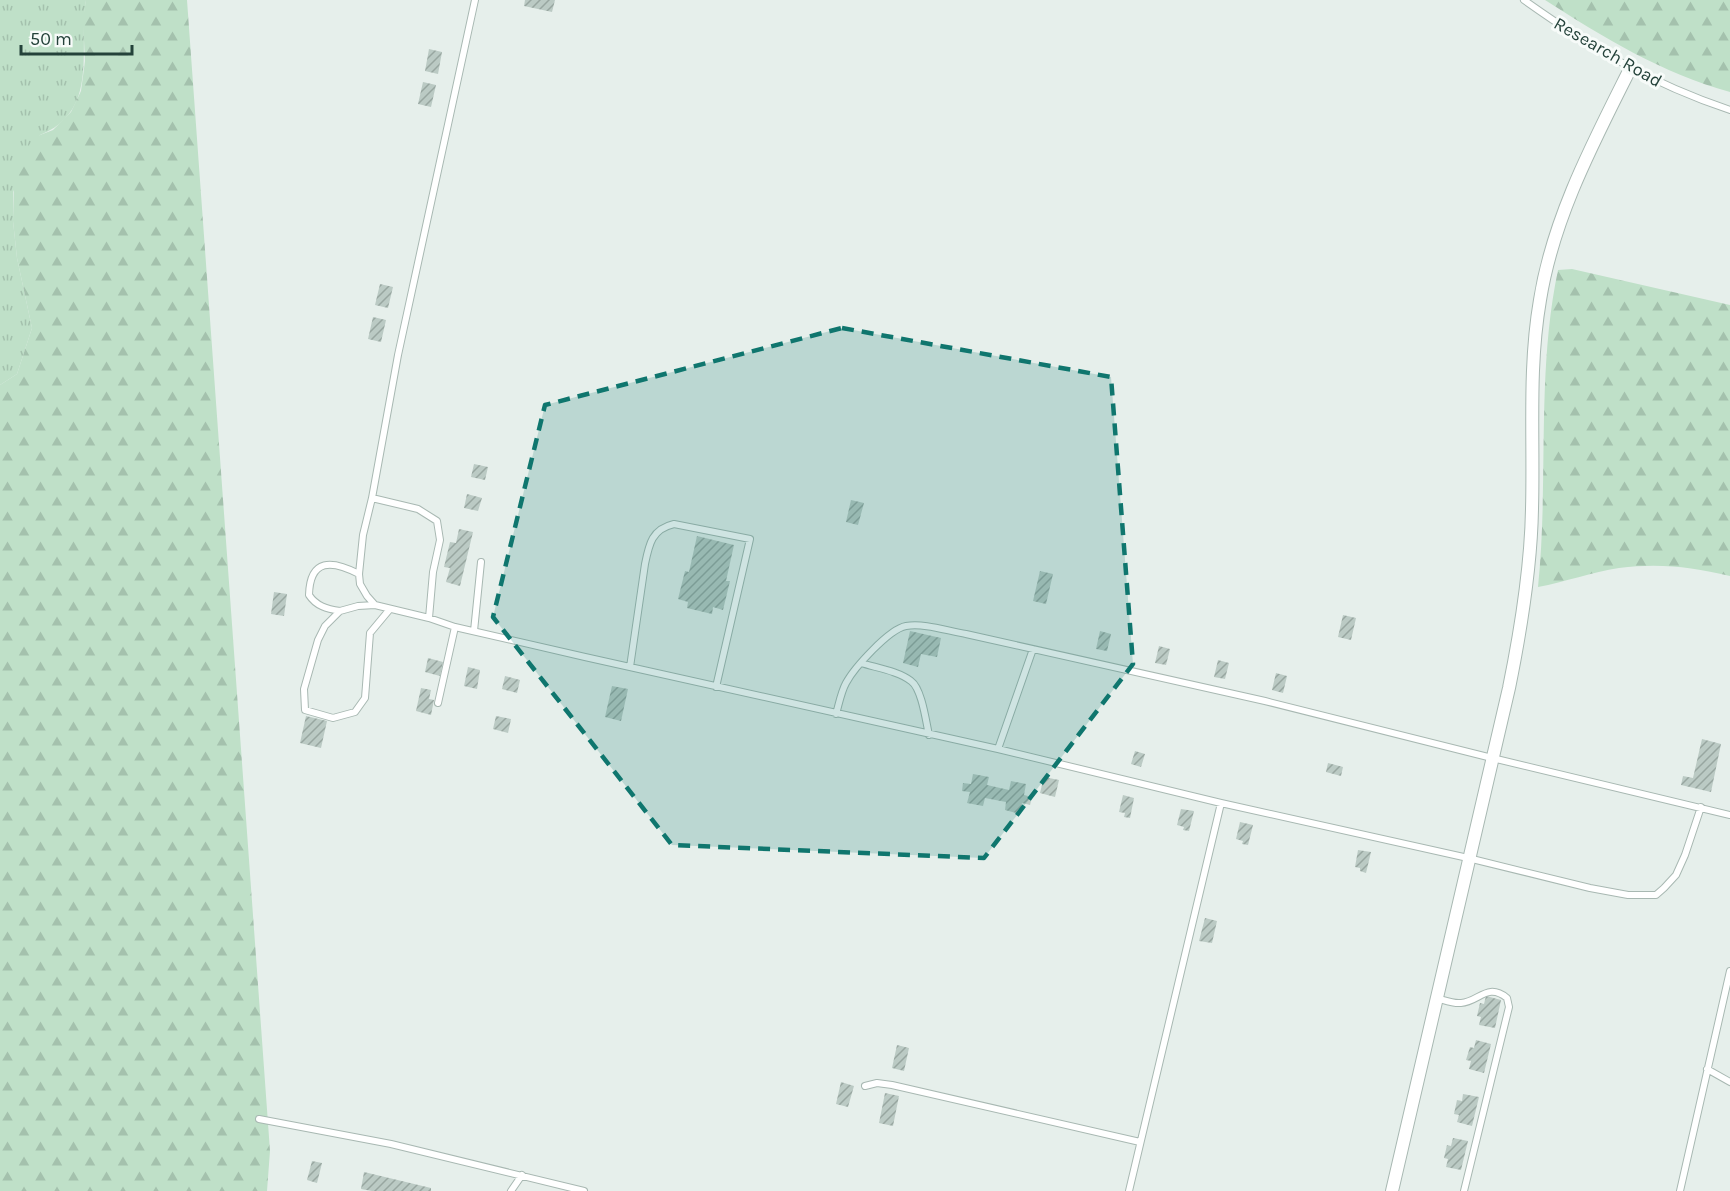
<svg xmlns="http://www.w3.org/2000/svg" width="1730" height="1191" viewBox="0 0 1730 1191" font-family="Karla,sans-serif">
<defs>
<pattern id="grass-tufts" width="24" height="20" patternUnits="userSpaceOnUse" patternTransform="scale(1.5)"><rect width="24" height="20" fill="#bfe0c8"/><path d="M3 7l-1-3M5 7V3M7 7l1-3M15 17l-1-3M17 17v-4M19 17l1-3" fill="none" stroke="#a4c1ad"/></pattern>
<pattern id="forest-firs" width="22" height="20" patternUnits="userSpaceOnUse" patternTransform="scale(1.5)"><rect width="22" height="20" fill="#bfe0c8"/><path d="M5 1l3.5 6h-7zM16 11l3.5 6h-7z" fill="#a4c1ad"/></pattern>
<pattern id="building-hatch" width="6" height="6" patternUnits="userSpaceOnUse" patternTransform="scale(1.5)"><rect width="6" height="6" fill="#bbcac4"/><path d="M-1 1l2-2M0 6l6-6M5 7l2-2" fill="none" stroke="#98a6a0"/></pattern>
</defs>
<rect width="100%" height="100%" fill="#e6efeb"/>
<!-- grass -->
<path fill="url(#grass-tufts)" d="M 0,0 L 86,0 C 78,49 100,111 40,135 L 13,192 L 13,221 L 17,258 L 32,328 L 17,374 L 0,385 Z"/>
<!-- forest -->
<path fill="url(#forest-firs)" d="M 86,0 L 187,0 L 270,1151 L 267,1191 L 0,1191 L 0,385 L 17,374 L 32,328 L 17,258 L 13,221 L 14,178 L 21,157 L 29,145 L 40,135 L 53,130 L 71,112 L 81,91 L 85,61 L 83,19 Z
M 1545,0 L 1730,0 L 1730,92 C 1662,73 1604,38 1545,0 Z
M 1572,269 L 1730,305 L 1730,576 C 1691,567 1660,563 1619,568 C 1592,572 1565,582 1538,587 C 1549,481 1536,374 1558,270 Z"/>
<!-- building -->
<path fill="url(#building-hatch)" d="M 525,0 L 555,0 L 552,12 L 524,6 Z
M 429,49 L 442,52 L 438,74 L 425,71 Z
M 423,82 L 436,85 L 431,107 L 418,104 Z
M 380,284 L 393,287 L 388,308 L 375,305 Z
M 373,317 L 386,320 L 381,342 L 368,339 Z
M 474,464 L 488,467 L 485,480 L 471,477 Z
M 467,494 L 482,498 L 478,511 L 464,508 Z
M 851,500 L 864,503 L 858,525 L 846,522 Z
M 459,529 L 473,532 L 460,586 L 446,582 L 450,568 L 444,567 L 450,542 L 456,543 Z
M 697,536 L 734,545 L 726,581 L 730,581 L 723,610 L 713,607 L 712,614 L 687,608 L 688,602 L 678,599 L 685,571 L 689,572 Z
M 1040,571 L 1053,574 L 1046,604 L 1033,601 Z
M 274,592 L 287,594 L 284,616 L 271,614 Z
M 1343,615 L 1356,618 L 1351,640 L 1338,637 Z
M 910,631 L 941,638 L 937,657 L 921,654 L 918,667 L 903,663 Z
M 1100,631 L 1111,634 L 1107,651 L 1096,649 Z
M 1159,646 L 1170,649 L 1166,665 L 1155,663 Z
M 428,658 L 443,662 L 440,676 L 425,672 Z
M 1218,660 L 1229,663 L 1225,679 L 1214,677 Z
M 468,667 L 480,670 L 477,689 L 464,686 Z
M 1276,673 L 1287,676 L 1283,693 L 1272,690 Z
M 505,676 L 520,680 L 517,693 L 502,689 Z
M 612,686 L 628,689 L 621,721 L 605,717 Z
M 421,688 L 431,690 L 429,699 L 434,700 L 431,715 L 416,711 Z
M 306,716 L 327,721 L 321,748 L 300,743 Z
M 496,716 L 511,719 L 508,733 L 493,729 Z
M 1702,739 L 1721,744 L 1711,792 L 1681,785 L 1683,776 L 1693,778 Z
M 1135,751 L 1145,754 L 1141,767 L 1131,764 Z
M 1328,763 L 1343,767 L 1341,776 L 1326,772 Z
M 973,774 L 989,777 L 987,785 L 1009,790 L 1011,781 L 1026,784 L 1024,795 L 1032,797 L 1030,805 L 1022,803 L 1020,814 L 1005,810 L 1006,802 L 985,798 L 983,806 L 967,803 L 970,792 L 962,791 L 963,783 L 971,784 Z
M 1044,777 L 1059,780 L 1055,797 L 1040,793 Z
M 1123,795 L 1134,798 L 1130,818 L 1124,817 L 1125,813 L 1119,812 Z
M 1181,809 L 1194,811 L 1189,831 L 1183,830 L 1184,827 L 1177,825 Z
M 1240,822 L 1253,825 L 1248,845 L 1242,844 L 1243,841 L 1236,839 Z
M 1358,850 L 1371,852 L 1366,873 L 1360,871 L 1360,868 L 1355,867 Z
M 1205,918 L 1217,921 L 1212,943 L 1199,941 Z
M 1486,996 L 1501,1000 L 1495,1028 L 1479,1025 L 1481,1017 L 1477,1016 L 1480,1003 L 1484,1004 Z
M 1476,1040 L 1491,1044 L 1484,1073 L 1469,1069 L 1471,1061 L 1466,1060 L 1470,1047 L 1474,1048 Z
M 897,1045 L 909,1048 L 904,1071 L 892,1068 Z
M 841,1082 L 854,1086 L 848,1107 L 836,1104 Z
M 885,1093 L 899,1096 L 893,1126 L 879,1123 Z
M 1463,1094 L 1479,1097 L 1472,1126 L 1457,1122 L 1459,1115 L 1454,1114 L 1457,1100 L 1462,1101 Z
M 1453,1138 L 1468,1141 L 1461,1170 L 1446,1167 L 1448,1159 L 1444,1158 L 1447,1145 L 1451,1146 Z
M 312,1161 L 322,1163 L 317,1183 L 307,1180 Z
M 364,1172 L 431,1188 L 431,1191 L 372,1191 L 361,1189 Z"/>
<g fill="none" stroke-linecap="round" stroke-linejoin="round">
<defs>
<path id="service" d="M 1524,0 C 1593,49 1650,83 1730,110
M 372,498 L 418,509 L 437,521 L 440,540 L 433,572 L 429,618
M 375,605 L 367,596 L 360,584 L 359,574 L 363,535 L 372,498 L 398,355 L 475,0
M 390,609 L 370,633 L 365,698 L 355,712 L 333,718 L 305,710 L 304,689 L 318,640 L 325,626 L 340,611 L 358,606 L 375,605 L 429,618 L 455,627 L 585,657 L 998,749 L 1221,803 L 1468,858 L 1590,888 L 1628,895 L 1656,895 L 1664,888 L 1676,875 L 1685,855 L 1701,807
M 340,611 C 327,609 316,606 309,595 C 310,558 332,560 359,574
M 474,631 L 481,562
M 861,663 C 877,668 898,671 911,681 C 922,689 926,722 929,735
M 630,667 L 645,564 C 649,544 652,529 674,524 L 750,539 L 716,687
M 438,703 L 455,627
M 836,714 C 839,704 841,692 846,683 C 854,668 889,629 906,626 C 925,623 947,631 966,634 L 1265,701 L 1492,758 L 1730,815
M 998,749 L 1033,649
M 1436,998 C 1444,1000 1453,1004 1461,1003 C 1479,1002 1487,982 1507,998 L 1509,1007 L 1464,1191
M 1707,1069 L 1730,1082
M 865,1086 L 877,1083 L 892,1085 L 1140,1142
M 259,1119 L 391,1144 L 584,1191
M 511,1191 L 522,1175
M 1129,1191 L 1221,803
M 1680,1191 L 1730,971"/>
<path id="minor" d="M 1392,1191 L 1509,688 C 1521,629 1531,569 1532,509 C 1534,439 1528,369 1540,300 C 1553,218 1593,143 1630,69"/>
</defs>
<!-- service casing -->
<use href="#service" stroke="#a8b8b2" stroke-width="8"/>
<!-- minor casing -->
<use href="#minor" stroke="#a8b8b2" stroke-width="14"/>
<!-- service -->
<use href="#service" stroke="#fff" stroke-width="6"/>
<!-- minor -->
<use href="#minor" stroke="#fff" stroke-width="12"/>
</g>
<!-- marked area -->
<path fill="#0f766e" fill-opacity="0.2" stroke="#0f766e" stroke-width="4.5" stroke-dasharray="12 8" stroke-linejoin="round" d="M 842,328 L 1111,377 L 1133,664 L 984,858 L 672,845 L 493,617 L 545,405 Z"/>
<g text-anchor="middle" stroke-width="6" stroke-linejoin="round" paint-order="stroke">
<!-- street labels -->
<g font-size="18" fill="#24423a" stroke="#f7fbf9">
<text transform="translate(1608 52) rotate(30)" y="6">Research Road</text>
</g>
</g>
<!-- scale -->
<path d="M21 45v9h111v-9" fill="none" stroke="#24423a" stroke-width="3"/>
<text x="30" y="45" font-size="18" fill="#24423a" stroke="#f7fbf9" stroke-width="4.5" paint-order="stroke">50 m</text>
</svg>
